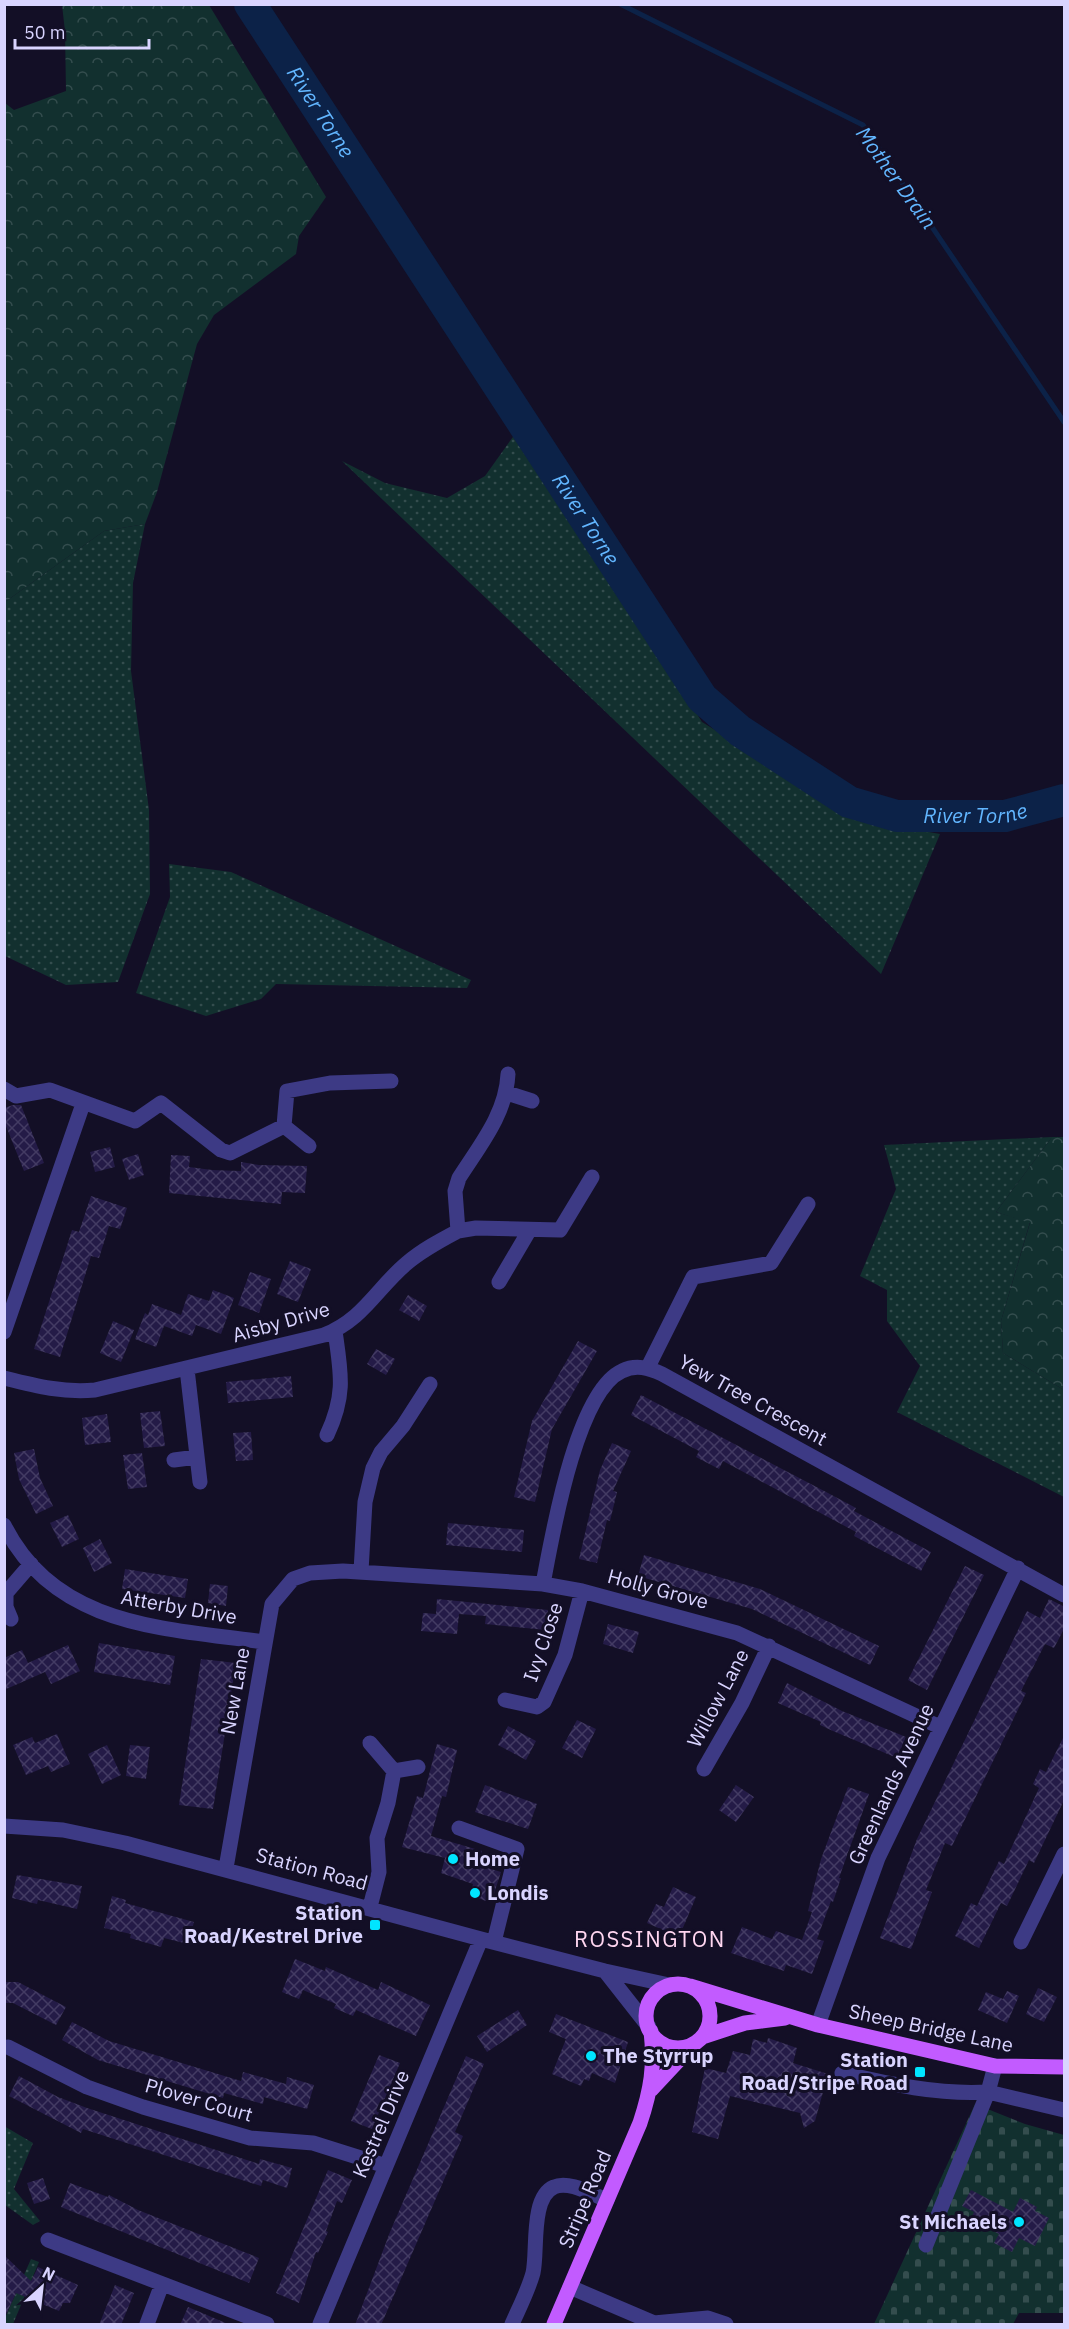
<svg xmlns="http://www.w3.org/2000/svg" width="1069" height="2329" viewBox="0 0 1069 2329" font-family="'IBM Plex Sans',sans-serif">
<defs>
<pattern id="grass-dots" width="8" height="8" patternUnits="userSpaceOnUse" patternTransform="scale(1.5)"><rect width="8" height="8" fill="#12302f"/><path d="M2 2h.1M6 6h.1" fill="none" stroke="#344d4e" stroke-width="1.8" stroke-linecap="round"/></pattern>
<pattern id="forest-crowns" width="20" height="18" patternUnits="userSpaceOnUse" patternTransform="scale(1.5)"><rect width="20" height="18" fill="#12302f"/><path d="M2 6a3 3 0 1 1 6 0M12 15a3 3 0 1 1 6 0" fill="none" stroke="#344d4e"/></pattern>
<pattern id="cemetery-stones" width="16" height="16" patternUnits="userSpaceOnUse" patternTransform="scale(1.5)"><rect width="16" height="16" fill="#12302f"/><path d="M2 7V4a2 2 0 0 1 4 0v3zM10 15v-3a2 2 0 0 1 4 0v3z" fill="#344d4e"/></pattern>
<pattern id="building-cross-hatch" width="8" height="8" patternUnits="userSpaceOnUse" patternTransform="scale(1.5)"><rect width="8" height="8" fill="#241b47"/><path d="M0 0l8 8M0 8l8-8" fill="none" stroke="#433b63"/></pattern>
</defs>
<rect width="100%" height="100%" fill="#130f26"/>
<!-- grass -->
<path fill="url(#grass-dots)" d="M 520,427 L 702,722 L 862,820 L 940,834 L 881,974 L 342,461 L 385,483 L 447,498 L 485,476 Z
M 145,524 L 133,583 L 131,671 L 149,810 L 150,894 L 118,982 L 66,985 L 5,956 L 5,602 L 104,531 Z
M 169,864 L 231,872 L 471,980 L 467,988 L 276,984 L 261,999 L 206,1016 L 136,993 L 170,897 Z
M 1052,1137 L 996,1212 L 1030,1222 L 1001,1321 L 1003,1353 L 1064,1390 L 1064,1497 L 897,1412 L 920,1366 L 887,1321 L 887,1290 L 860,1276 L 896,1189 L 884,1145 Z
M 4,2126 L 33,2143 L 14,2189 L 40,2221 L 33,2225 L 5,2205 Z
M 31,2259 L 39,2262 L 13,2324 L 5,2324 L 5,2318 Z"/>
<!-- forest -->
<path fill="url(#forest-crowns)" d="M 62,5 L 209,5 L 326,197 L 299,236 L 296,254 L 214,315 L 197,344 L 157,492 L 145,524 L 104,531 L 5,602 L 5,103 L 14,110 L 66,91 L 65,31 Z
M 1052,1137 L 1064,1137 L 1064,1390 L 1003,1353 L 1001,1321 L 1030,1223 L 996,1212 Z"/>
<!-- cemetery -->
<path fill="url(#cemetery-stones)" d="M 975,2104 L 1025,2124 L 1064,2135 L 1064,2313 L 1019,2313 L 1013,2324 L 874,2324 Z"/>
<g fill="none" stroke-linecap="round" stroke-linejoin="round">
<!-- stream -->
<path stroke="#0c2248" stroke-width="5" d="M 620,4 L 863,125 L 1064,422"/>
<!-- river -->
<path stroke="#0c2248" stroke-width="32" id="s1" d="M 250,4 L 702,698 L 740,731 L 849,802 L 897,816 L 1005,816 L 1064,800"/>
</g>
<!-- building -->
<path fill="url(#building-cross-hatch)" d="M 13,1105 L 21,1105 L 44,1163 L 24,1171 L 4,1121 L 4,1108 Z
M 110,1147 L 115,1167 L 95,1172 L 90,1152 Z
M 138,1154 L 144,1175 L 129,1180 L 122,1159 Z
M 171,1155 L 190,1156 L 189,1167 L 212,1170 L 241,1171 L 241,1162 L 259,1165 L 307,1166 L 305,1193 L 282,1192 L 281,1204 L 169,1193 Z
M 91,1196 L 127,1208 L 120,1229 L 109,1226 L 99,1258 L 91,1256 L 60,1357 L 34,1349 L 72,1230 L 79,1232 Z
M 290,1261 L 311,1269 L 298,1302 L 277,1294 Z
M 250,1272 L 271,1279 L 259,1313 L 238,1305 Z
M 213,1290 L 234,1298 L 221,1334 L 196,1325 L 192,1336 L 164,1326 L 156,1347 L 135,1339 L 145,1313 L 148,1315 L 152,1304 L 181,1315 L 188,1294 L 209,1301 Z
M 408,1295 L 427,1306 L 419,1321 L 399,1310 Z
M 113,1321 L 134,1330 L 121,1362 L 100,1353 Z
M 578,1341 L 597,1351 L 552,1429 L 535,1502 L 514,1497 L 532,1421 Z
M 376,1349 L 395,1359 L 386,1375 L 367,1364 Z
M 291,1376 L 293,1397 L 228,1403 L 226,1382 Z
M 641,1395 L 828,1493 L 856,1508 L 854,1511 L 931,1552 L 921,1571 L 854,1536 L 856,1532 L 723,1461 L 719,1469 L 696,1457 L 699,1451 L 631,1415 Z
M 160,1411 L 165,1446 L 144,1448 L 140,1413 Z
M 107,1414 L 111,1442 L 85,1445 L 82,1418 Z
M 251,1432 L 253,1460 L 236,1461 L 233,1433 Z
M 612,1443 L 631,1451 L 613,1491 L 617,1492 L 610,1521 L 607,1520 L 597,1563 L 579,1559 L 600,1470 Z
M 34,1449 L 40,1478 L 53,1506 L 36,1514 L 19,1479 L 14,1453 Z
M 142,1453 L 147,1487 L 128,1489 L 123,1455 Z
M 68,1515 L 79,1539 L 62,1547 L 50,1523 Z
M 448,1523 L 524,1530 L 522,1552 L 446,1545 Z
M 100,1539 L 112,1563 L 94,1572 L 83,1548 Z
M 644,1555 L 760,1589 L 879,1646 L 870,1665 L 752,1609 L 638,1576 Z
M 965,1566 L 984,1575 L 927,1690 L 908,1680 Z
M 125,1569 L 188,1579 L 185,1598 L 122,1589 Z
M 210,1584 L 228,1586 L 226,1606 L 208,1603 Z
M 437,1599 L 548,1610 L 546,1630 L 485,1624 L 486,1616 L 459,1614 L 457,1634 L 421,1631 L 423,1613 L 436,1614 Z
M 1049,1599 L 1065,1607 L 1065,1627 L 1054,1648 L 1045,1644 L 1021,1691 L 1026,1693 L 952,1846 L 945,1843 L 926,1890 L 932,1892 L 911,1949 L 880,1938 L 917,1839 L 1018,1630 L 1027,1611 L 1040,1618 Z
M 608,1624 L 639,1632 L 633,1653 L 603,1644 Z
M 99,1643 L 175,1656 L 170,1685 L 94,1672 Z
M 68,1645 L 80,1671 L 51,1684 L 45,1672 L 4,1690 L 4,1658 L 22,1650 L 28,1663 Z
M 201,1659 L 236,1663 L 213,1809 L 179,1805 Z
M 787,1683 L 842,1711 L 906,1737 L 897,1758 L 833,1731 L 820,1725 L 821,1722 L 778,1703 Z
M 577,1720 L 596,1729 L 582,1758 L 562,1748 Z
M 508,1726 L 536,1741 L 526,1760 L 498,1745 Z
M 57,1734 L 70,1764 L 51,1772 L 48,1766 L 26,1775 L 13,1745 L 32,1737 L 35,1743 Z
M 1065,1734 L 1065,1798 L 1034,1863 L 1029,1860 L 1007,1906 L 1001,1903 L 979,1948 L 955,1936 L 971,1903 L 977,1906 L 999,1861 L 1004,1864 L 1039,1788 L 1033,1784 L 1040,1769 L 1046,1772 Z
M 437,1744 L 457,1750 L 446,1797 L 442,1796 L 431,1836 L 482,1851 L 478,1865 L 501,1872 L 491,1903 L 470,1895 L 473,1884 L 441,1873 L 445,1858 L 402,1847 L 417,1796 L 423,1798 Z
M 107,1745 L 121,1775 L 102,1784 L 88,1754 Z
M 130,1745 L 150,1747 L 146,1779 L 126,1776 Z
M 485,1785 L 537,1804 L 528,1829 L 475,1812 Z
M 736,1785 L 754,1797 L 736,1822 L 719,1810 Z
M 848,1787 L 869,1794 L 839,1878 L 841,1878 L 833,1902 L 831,1901 L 817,1939 L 824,1941 L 812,1974 L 786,1965 L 784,1971 L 731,1953 L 742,1927 L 772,1939 L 776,1931 L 802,1940 L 812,1912 L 808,1911 L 821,1859 Z
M 17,1875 L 82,1886 L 77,1909 L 38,1900 L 37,1904 L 12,1898 Z
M 673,1887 L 696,1897 L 679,1937 L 647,1923 L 656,1904 L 664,1907 Z
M 112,1896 L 126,1900 L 125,1903 L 194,1922 L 188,1944 L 164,1938 L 161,1947 L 130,1938 L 131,1934 L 104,1928 Z
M 295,1959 L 325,1971 L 326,1967 L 378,1990 L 381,1982 L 430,2005 L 416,2036 L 356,2010 L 353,2016 L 334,2008 L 336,2004 L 303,1990 L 299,1999 L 282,1992 Z
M 4,1982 L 18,1982 L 66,2007 L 56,2025 L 13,2003 L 4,2003 Z
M 1038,1988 L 1057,1997 L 1044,2022 L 1026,2014 Z
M 1007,1991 L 1019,1996 L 1007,2023 L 978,2010 L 986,1992 L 1003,1999 Z
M 518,2010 L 527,2025 L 487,2052 L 477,2036 Z
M 556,2014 L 628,2042 L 615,2083 L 592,2073 L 589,2081 L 584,2079 L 581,2086 L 552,2074 L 566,2039 L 549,2032 Z
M 72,2022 L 109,2041 L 241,2081 L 243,2072 L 286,2084 L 287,2077 L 314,2085 L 307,2109 L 264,2097 L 263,2104 L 224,2093 L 223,2098 L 98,2060 L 62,2040 Z
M 768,2038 L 797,2048 L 793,2063 L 828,2074 L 815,2121 L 804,2128 L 800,2113 L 730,2096 L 718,2139 L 692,2132 L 705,2068 L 726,2073 L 733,2051 L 750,2055 L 753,2039 L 767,2043 Z
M 379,2055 L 400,2063 L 372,2129 L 351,2121 Z
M 466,2056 L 484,2064 L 455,2132 L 463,2136 L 381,2325 L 355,2325 L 390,2232 Z
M 19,2076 L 58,2097 L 87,2108 L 259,2164 L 260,2159 L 292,2168 L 287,2188 L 263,2180 L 261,2186 L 83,2129 L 81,2133 L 9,2096 Z
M 328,2170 L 352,2180 L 342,2203 L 337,2201 L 326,2231 L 328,2232 L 318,2253 L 316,2252 L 299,2303 L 276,2293 Z
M 43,2178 L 50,2199 L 34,2204 L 27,2183 Z
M 70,2183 L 108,2197 L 109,2195 L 138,2210 L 259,2258 L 249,2283 L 61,2207 Z
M 971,2190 L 1013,2212 L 1020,2198 L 1037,2207 L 1035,2211 L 1049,2218 L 1035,2246 L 1019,2238 L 1012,2252 L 994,2243 L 999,2234 L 971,2219 L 974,2212 L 962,2206 Z
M 4,2255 L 31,2281 L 38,2267 L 78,2285 L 70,2303 L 63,2303 L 59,2311 L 16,2293 L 4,2319 Z
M 115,2285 L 134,2293 L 121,2325 L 99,2325 Z
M 188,2307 L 228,2324 L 228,2325 L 180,2325 Z"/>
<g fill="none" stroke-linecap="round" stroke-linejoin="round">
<!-- minor -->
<path stroke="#3d3a85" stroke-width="15" d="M 4,1089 L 16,1096 L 50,1090 L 135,1121 L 161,1103 L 221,1150 L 230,1153 L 284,1126
M 507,1093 L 532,1101
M 309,1146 L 284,1126 L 287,1091 L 330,1083 L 391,1081
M 458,1231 L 476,1228 L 560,1230 L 592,1177
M 499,1282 L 529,1231
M 4,1332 L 83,1104
M 648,1367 L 693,1277 L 771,1263 L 808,1204
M 187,1369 L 200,1482
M 4,1378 C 36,1386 63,1393 95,1390 L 324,1335 C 364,1319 376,1289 407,1263 C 422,1250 441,1240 458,1231 L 455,1191 L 459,1178 C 480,1145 506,1114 508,1074
M 327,1435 C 346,1395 341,1373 335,1331
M 174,1460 L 197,1457
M 4,1525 C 55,1628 166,1628 264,1642
M 361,1571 L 365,1502 L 373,1468 L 381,1452 L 403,1426 L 430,1384
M 543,1584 C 552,1537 576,1392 622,1371 C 636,1364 649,1368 662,1374 L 1064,1595
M 11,1619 L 6,1607 L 6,1593 L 31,1564
M 505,1700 L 537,1707 L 544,1702 L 565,1655 L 582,1591
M 370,1743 L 394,1771
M 704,1769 L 742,1703 L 769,1646
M 4,1826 L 63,1830 L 125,1843 L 481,1939 L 605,1971 L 669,1985
M 459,1828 L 517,1849 L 494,1942
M 226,1868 L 272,1604 L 293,1579 L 310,1573 L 343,1571 L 543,1584 L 582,1591 L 737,1633 L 940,1727
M 370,1907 L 379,1872 L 377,1838 L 388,1803 L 394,1771 L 418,1767
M 1021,1942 L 1064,1854
M 605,1971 L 649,2027
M 818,2025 L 878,1858 L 1018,1568
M 8,2047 L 87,2087 L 143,2107 L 250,2138 L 313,2143 L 386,2166
M 842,2073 C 890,2084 938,2095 988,2092 L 995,2066
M 48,2240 L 267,2324
M 926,2245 L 988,2092 L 1064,2110
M 570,2287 L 654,2323 L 708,2318 L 726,2324
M 147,2324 L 162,2284
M 320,2324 L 481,1939
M 512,2324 C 519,2308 528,2291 533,2273 C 538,2252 530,2197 554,2187 C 569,2180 593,2195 607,2200"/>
<!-- major -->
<path stroke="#c25bff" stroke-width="15" d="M646 2016a32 32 0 1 1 64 0a32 32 0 1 1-64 0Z
M 690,1986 L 818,2025 L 995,2066 L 1064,2067
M 702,2037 L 745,2023 L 785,2018
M 651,2090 L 694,2044
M 554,2324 L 640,2123 C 651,2090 655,2066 651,2031"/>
</g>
<!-- markers -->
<g fill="#00e5ff" stroke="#130f26" stroke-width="2">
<circle cx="453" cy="1859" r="6"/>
<circle cx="475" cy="1893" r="6"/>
<rect x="369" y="1919" width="12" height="12" rx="3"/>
<circle cx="591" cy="2056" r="6"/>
<rect x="914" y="2066" width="12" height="12" rx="3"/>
<circle cx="1019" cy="2222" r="6"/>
</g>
<g text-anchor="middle" stroke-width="6" stroke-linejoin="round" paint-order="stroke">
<!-- street labels -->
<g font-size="20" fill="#d9d4ff" stroke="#130f26">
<text transform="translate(281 1322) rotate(-16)" y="7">Aisby Drive</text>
<text transform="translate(753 1400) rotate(29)" y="7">Yew Tree Crescent</text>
<text transform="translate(658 1589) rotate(15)" y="7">Holly Grove</text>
<text transform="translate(179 1607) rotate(10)" y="7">Atterby Drive</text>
<text transform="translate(543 1642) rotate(-71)" y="7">Ivy Close</text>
<text transform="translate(235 1691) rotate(-80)" y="7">New Lane</text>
<text transform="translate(718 1698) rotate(-62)" y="7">Willow Lane</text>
<text transform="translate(891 1784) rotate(-65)" y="7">Greenlands Avenue</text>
<text transform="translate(312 1869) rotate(15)" y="7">Station Road</text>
<text transform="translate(931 2028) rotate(12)" y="7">Sheep Bridge Lane</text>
<text transform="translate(199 2100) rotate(16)" y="7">Plover Court</text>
<text transform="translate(381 2124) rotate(-67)" y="7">Kestrel Drive</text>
<text transform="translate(585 2199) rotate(-67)" y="7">Stripe Road</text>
</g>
<!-- poi labels -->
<g font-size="20" font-weight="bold" fill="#d9d4ff" stroke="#130f26" text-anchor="start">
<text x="465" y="1866">Home</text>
<text x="487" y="1900">Londis</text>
<text x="363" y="1920" text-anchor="end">Station<tspan x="363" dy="23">Road/Kestrel Drive</tspan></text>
<text x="603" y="2063">The Styrrup</text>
<text x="908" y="2067" text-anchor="end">Station<tspan x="908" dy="23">Road/Stripe Road</tspan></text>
<text x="1007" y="2229" text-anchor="end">St Michaels</text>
</g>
<!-- water labels -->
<g font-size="21" font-style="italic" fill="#62b6ff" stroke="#130f26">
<text dy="7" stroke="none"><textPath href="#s1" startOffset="129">River Torne</textPath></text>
<text transform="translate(896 178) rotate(54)" y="7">Mother Drain</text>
<text dy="7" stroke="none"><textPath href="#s1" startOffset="615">River Torne</textPath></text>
<text dy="7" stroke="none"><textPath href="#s1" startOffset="1137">River Torne</textPath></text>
</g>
<!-- quarter labels -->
<g font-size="22" letter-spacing="1.5" fill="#ffd6f0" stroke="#130f26">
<text x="650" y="1947">ROSSINGTON</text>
</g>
</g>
<!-- border -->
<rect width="1069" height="2329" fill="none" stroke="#d9d4ff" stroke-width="12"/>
<!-- north arrow -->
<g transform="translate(42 2287) rotate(27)" stroke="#130f26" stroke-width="4.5" paint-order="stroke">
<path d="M0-4.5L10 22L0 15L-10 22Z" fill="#d9d4ff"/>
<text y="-9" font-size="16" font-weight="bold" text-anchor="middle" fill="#d9d4ff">N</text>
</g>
<!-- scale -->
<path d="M15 39v9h134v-9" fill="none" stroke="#d9d4ff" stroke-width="3"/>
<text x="24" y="39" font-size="18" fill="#d9d4ff" stroke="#130f26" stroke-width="4.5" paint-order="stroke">50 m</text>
</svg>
